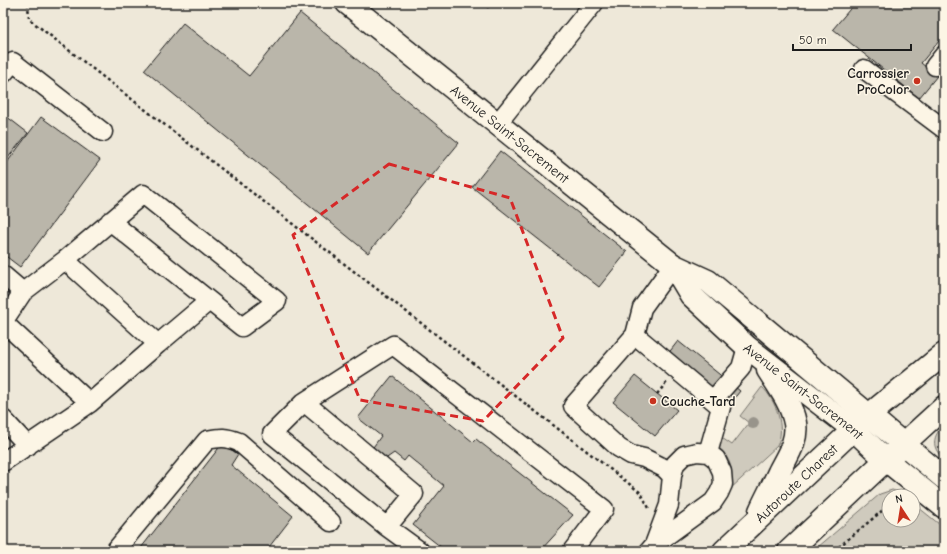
<svg xmlns="http://www.w3.org/2000/svg" width="947" height="554" font-family="'Comic Neue',sans-serif">
<style>
.green{fill:#cfcabd;stroke:#76736c}
.building{fill:#bab6aa;stroke:#1c1c1c}
.lines{fill:none;stroke-linecap:round;stroke-linejoin:round}
.minor-casing{stroke:#1c1c1c;stroke-width:21}
.major-casing{stroke:#1c1c1c;stroke-width:25}
.path{stroke:#1c1c1c;stroke-width:2.5;stroke-dasharray:3 3;stroke-linecap:butt}
.minor{stroke:#fcf5e5;stroke-width:18}
.major{stroke:#fcf5e5;stroke-width:22}
.tree{fill:#98948b}
.marked{fill:none;stroke:#d62828;stroke-width:3;stroke-dasharray:8 5;stroke-linejoin:round}
.poi-dot{fill:#c8321e;stroke:#fcf5e5;stroke-width:1.5}
.labels{text-anchor:middle;stroke-width:3;stroke-linejoin:round;paint-order:stroke}
.poi-label{font-size:14px;font-weight:bold;fill:#1c1c1c;stroke:#fcf5e5;text-anchor:end}
.street-label{font-size:14px;fill:#1c1c1c;stroke:#fcf5e5}
</style>
<rect width="100%" height="100%" fill="#eee8d9"/>
<filter id="ink" filterUnits="userSpaceOnUse"><feTurbulence type="fractalNoise" baseFrequency=".025" numOctaves="2"/><feDisplacementMap in="SourceGraphic" scale="8" xChannelSelector="R" yChannelSelector="G"/><feConvolveMatrix kernelMatrix="1 2 1 2 8 2 1 2 1" color-interpolation-filters="sRGB"/></filter>
<g filter="url(#ink)">
<path class="green" d="M762,387C776,400 786,428 777,446L729,490C735,472 731,458 717,446L722,438L732,445L749,423L740,416Z
M944,424V459C930,447 933,436 944,424Z
M892,490L899,492L904,496H889V520H913V503L944,528V551H811L816,546L818,547L880,494Z"/>
<path class="building" d="M482,3H492L488,8Z
M855,3H938L944,8V35L921,63L937,76L919,98L833,29Z
M300,13L459,143L368,253L144,70L183,23L249,76Z
M6,116L28,133L3,164V120Z
M41,117L100,160L20,267L3,254V168Z
M500,151L627,252L599,287L472,187Z
M678,341L740,391L729,405L667,355Z
M392,376L473,442L476,439L573,515L540,551H446L413,525L444,486L408,456L404,461L394,453L384,460L371,450L381,436L358,418Z
M635,376L677,410L655,436L613,402Z
M222,444L238,454L231,465L293,516L266,551H145L141,548Z"/>
<g class="lines">
<g class="minor-casing">
<path id="minor" d="M935,66L944,55
M864,69L944,129
M3,74L13,62L103,132
M497,124L594,3
M65,260L158,344L209,301
M3,275L23,292L65,260L143,194L277,301L242,327L110,221
M3,322L90,403
M3,322L23,292
M635,335L721,407L708,453
M713,400L741,368L747,347
M304,402L272,434L387,527
M3,419L28,446
M3,462L90,403L158,344
M672,476L664,468L644,458L631,455L619,448L573,406L635,335L642,308L673,265
M115,551L207,440C221,437 226,437 239,442L331,522
M420,551L387,527L414,494L304,402L393,345L604,509L572,551
M649,551L654,545L713,502L719,493L723,484L722,472L716,459L708,453L697,452L684,455L675,464L672,476L669,505L654,545"/>
</g>
<g class="major-casing">
<g id="major">
<path id="s1" d="M347,3L673,265L708,281L944,478"/>
<path id="s2" d="M673,265L691,295L747,347L853,429L886,460L944,507"/>
<path d="M760,511C766,498 773,485 779,472C787,456 798,441 795,423C791,403 779,387 768,370"/>
<path id="s3" d="M724,551L869,415L944,354"/>
<path d="M789,551L886,460L944,407"/>
</g>
</g>
<path class="path" d="M28,3L29,19C232,178 437,335 641,493L650,510
M657,394L667,382
M834,551L889,505"/>
<use href="#minor" class="minor"/>
<use href="#major" class="major"/>
</g>
<circle class="tree" cx="753" cy="423" r="6"/>
</g>
<path class="marked" d="M389,164L510,198L563,338L483,421L360,400L293,235Z"/>
<g class="poi-dot">
<circle cx="917" cy="81" r="4"/>
<circle cx="653" cy="401" r="4"/>
</g>
<g class="labels">
<g class="poi-label">
<text x="909" y="78">Carrossier<tspan x="909" dy="16">ProColor</tspan></text>
<text x="661" y="406" text-anchor="start">Couche-Tard</text>
</g>
<g class="street-label">
<text dy="5" stroke="none"><textPath href="#s1" startOffset="209">Avenue Saint-Sacrement</textPath></text>
<text dy="5" stroke="none"><textPath href="#s2" startOffset="183">Avenue Saint-Sacrement</textPath></text>
<text dy="5" stroke="none"><textPath href="#s3" startOffset="99">Autoroute Charest</textPath></text>
</g>
</g>
<rect width="947" height="554" fill="none" stroke="#fcf5e5" stroke-width="16"/>
<rect x="8" y="8" width="931" height="538" fill="none" stroke="#1c1c1c" stroke-width="1.5" filter="url(#ink)"/>
<g transform="translate(901 508) rotate(348)"><circle r="19" fill="#fcf5e5" stroke="#a29e95"/>
<path d="M0-3L7 15L0 10L-7 15Z" fill="#c8321e"/>
<text y="-6" font-size="11" font-weight="bold" text-anchor="middle" fill="#1c1c1c">N</text>
</g>
<path d="M793 44v6h118v-6" fill="none" stroke="#1c1c1c" stroke-width="2"/>
<text x="799" y="44" font-size="12" fill="#1c1c1c" stroke="#fcf5e5" stroke-width="3" paint-order="stroke">50 m</text>
</svg>
